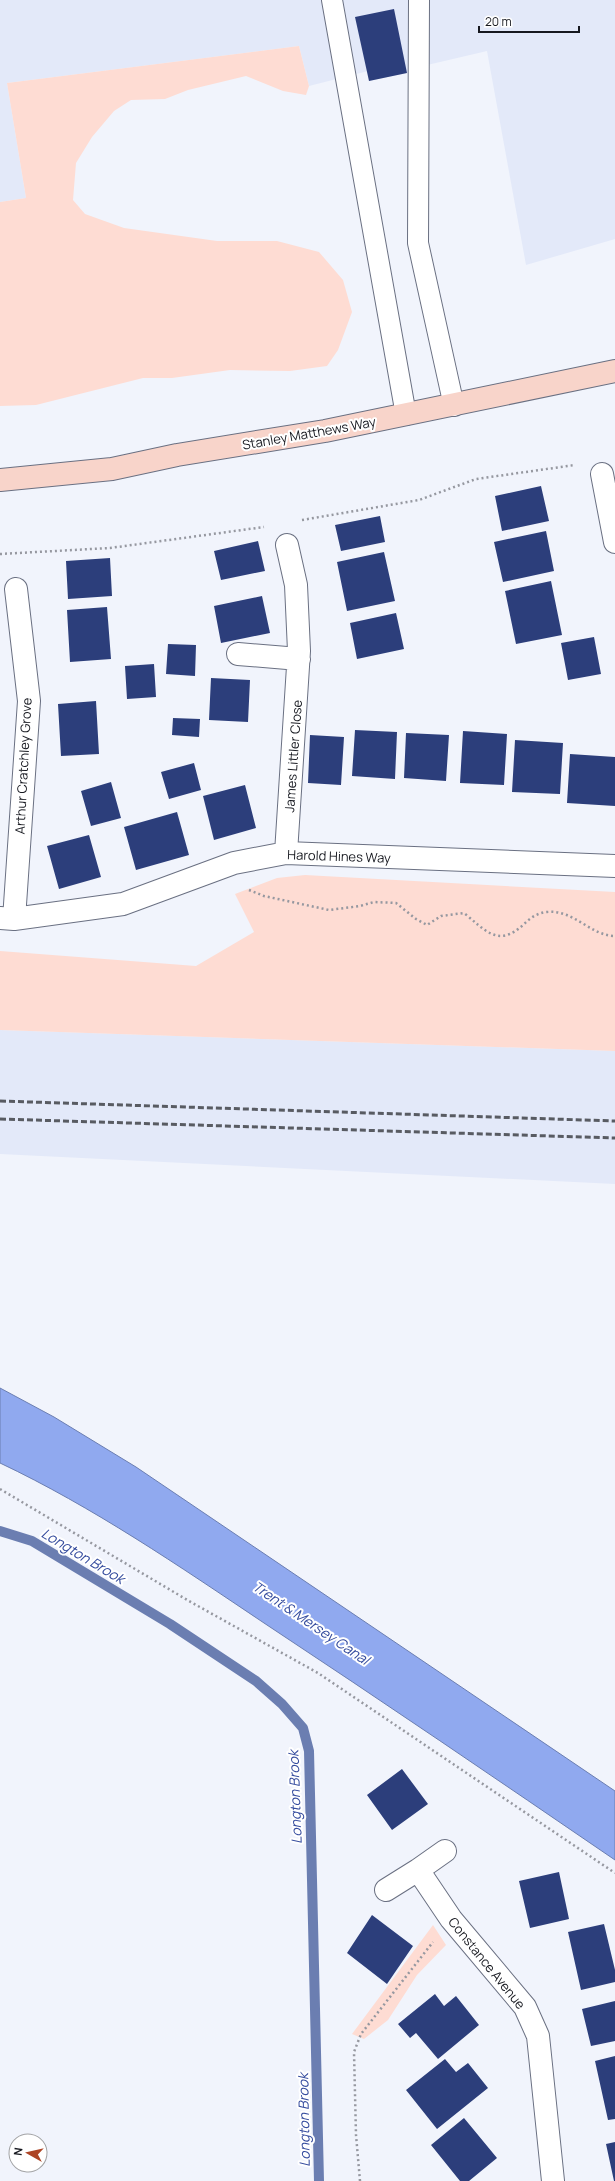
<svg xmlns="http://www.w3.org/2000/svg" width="615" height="2181" font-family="Manrope,sans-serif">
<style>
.built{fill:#e3e9f9}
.green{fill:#fedcd3}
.water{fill:#90a9ef;stroke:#6b7eb1}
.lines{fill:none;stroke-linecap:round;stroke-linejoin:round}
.stream{stroke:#6b7eb1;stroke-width:10}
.building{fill:#2c3e7b}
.lane-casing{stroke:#6a7082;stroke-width:22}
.street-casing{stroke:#6a7082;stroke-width:24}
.secondary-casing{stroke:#6a7082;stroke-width:24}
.path{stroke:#9698a0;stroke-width:2.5;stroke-dasharray:2 3;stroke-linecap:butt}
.lane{stroke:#fff;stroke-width:20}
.street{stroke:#fff;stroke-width:22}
.secondary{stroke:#f8d4ca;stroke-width:22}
.rail{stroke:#585b62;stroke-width:3;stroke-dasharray:6 3;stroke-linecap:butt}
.labels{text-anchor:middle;stroke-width:4;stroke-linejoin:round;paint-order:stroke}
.street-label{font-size:13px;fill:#16181f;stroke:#fff}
.water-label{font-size:14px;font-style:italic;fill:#354c9e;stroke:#fff}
</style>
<rect width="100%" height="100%" fill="#f1f4fc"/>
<path class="built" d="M0,0H615V239L526,265L487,51L423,66L407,73L369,81L368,71L309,86L299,46L7,83L26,198L0,202Z
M0,1030L615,1051V1184L0,1154Z"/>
<path class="green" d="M299,46L309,86L306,95L283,91L246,76L188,90L165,99L131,100L114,111L92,137L76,163L73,200L85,214L124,228L217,241H277L319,252L343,280L352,312L338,350L327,366L290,371L230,370L172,378H143L36,405L0,406V202L26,198L7,83Z
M305,875L615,892V1051L0,1030V951L196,966L254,932L235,894L277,878Z
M433,1925L446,1945L417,1975L388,2020L364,2039L352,2034Z"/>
<path class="water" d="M0,1388L54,1417L136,1467L615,1791V1860C498,1780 382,1701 264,1623C179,1566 93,1507 0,1463Z"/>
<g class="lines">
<path class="stream" d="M0,1531L32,1541L170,1624L256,1681L282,1704L303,1728L309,1751L319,2181"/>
</g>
<path class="building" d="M394,9L407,73L369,81L355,17Z
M541,486L549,521L502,531L495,496Z
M380,516L385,542L341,551L335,525Z
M546,531L554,571L503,582L494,542Z
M258,541L265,571L221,580L214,551Z
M384,552L395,601L347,611L337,562Z
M110,558L112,596L68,599L66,561Z
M551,581L562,635L516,644L505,591Z
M262,596L270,633L221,643L214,606Z
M107,607L111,659L70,662L67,610Z
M396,613L404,649L357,659L350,623Z
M594,637L601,674L568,680L561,643Z
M168,644L196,645L195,676L166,674Z
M154,664L156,697L127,699L125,666Z
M211,678L250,680L248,722L209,720Z
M96,701L99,754L61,756L58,704Z
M173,718L200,719L199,737L172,735Z
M355,730L397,732L395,779L352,776Z
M463,731L507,734L504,785L460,783Z
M406,733L449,735L446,781L404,778Z
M310,735L344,737L341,785L308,783Z
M515,740L563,743L560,794L512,792Z
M570,754L615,757V806L567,803Z
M194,763L201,790L169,799L161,772Z
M111,782L121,818L91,826L81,791Z
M245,785L256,828L214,840L203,796Z
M177,812L189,855L136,870L124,827Z
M89,835L101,877L59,889L47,846Z
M402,1769L428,1804L392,1830L367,1795Z
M559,1872L569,1919L530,1928L519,1881Z
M372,1915L413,1946L387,1984L347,1953Z
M604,1924L615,1970V1982L581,1990L568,1932Z
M435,1994L444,2006L456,1996L479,2025L438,2059L416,2033L410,2038L398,2024Z
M615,2001V2041L591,2046L582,2009Z
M615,2056V2119L608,2120L595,2061Z
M445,2059L456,2072L468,2063L488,2088L437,2129L406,2090Z
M464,2118L497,2158L469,2181H460L431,2145Z
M615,2142V2181H614L606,2144Z"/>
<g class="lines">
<g class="lane-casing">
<path id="lane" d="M332,0L406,415
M419,0L418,243L454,406"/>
</g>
<g class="street-casing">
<path id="street" d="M602,474L615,542
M238,654L299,659
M286,853L299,651L296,585L287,545
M0,918L14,919L123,904L234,863L286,853L615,866
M14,919L29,701L16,589
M418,1870L445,1851
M386,1890L418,1870L451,1919L525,2007L538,2036L553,2181"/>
</g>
<g class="secondary-casing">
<path id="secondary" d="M0,480L112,469L177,455L325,431L615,371"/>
</g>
<path class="path" d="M302,520L419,500L476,479L575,465
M0,554L110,548L264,527
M249,890L264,896L329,910L360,906L374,902L396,903L416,919L427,925L441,916L464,913C485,930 498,948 523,925C530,918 537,913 547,912C573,909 591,936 615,936
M0,1489L189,1601L318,1673L615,1873
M360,2181L356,2135L354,2052L361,2034L433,1942"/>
<use href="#lane" class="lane"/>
<use href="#street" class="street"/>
<use href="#secondary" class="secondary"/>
<path class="rail" d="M0,1101L615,1121
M0,1119L615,1138"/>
</g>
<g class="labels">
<g class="street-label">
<text transform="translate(309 433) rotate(-10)" y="5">Stanley Matthews Way</text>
<text transform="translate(293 756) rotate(-86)" y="5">James Littler Close</text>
<text transform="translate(23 766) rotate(-87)" y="5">Arthur Cratchley Grove</text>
<text transform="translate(339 856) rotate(2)" y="5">Harold Hines Way</text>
<text transform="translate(487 1963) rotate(51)" y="5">Constance Avenue</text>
</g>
<g class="water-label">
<text transform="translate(83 1556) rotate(31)" y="5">Longton Brook</text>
<text transform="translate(311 1623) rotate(34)" y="5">Trent &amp; Mersey Canal</text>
<text transform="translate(295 1797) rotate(-92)" y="5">Longton Brook</text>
<text transform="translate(304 2120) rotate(-91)" y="5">Longton Brook</text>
</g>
</g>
<g transform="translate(28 2153) rotate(278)"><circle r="19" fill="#ffffff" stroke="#a2a3a5"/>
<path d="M0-3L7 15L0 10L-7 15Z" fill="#ad4526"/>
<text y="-6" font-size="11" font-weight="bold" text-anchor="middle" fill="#16181f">N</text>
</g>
<path d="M479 26v6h100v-6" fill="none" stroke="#16181f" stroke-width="2"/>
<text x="485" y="26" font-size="12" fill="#16181f" stroke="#ffffff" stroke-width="3" paint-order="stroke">20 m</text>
</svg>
